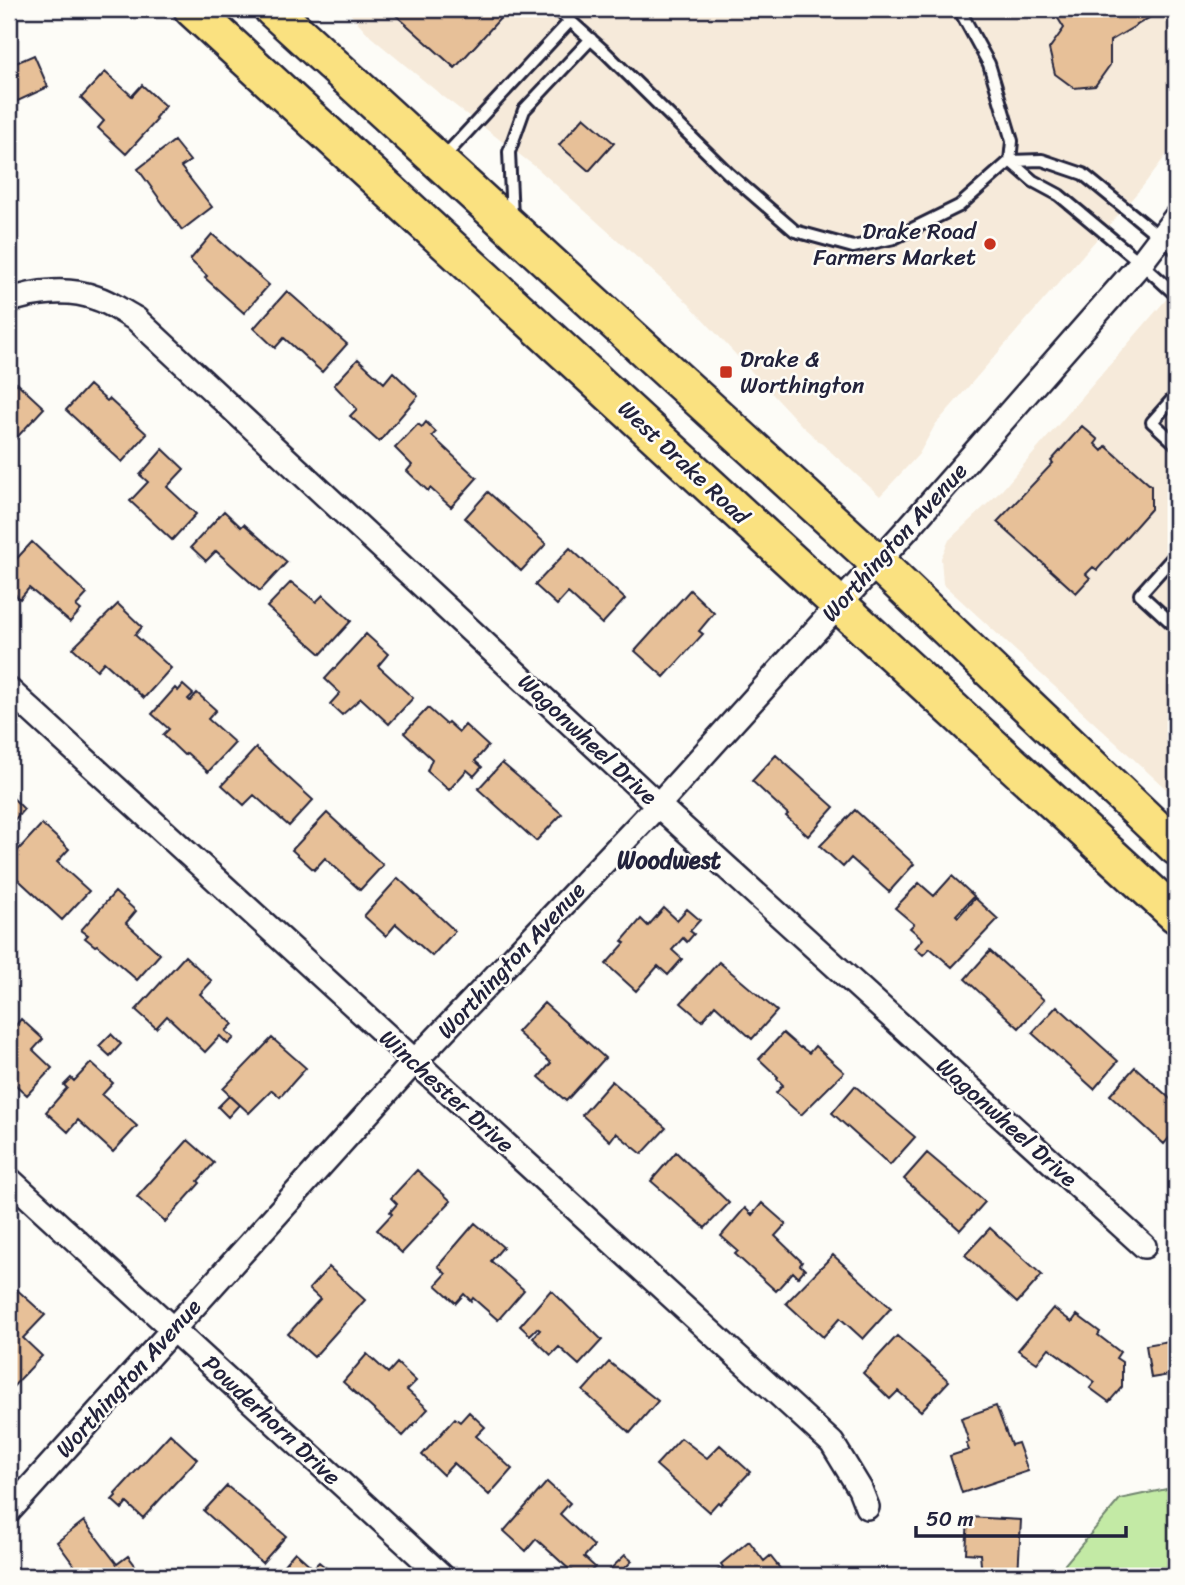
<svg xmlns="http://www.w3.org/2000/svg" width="1185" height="1585" font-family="Sriracha,sans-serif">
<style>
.built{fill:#f6eada}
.green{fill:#c3eaa5;stroke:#728670;stroke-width:2}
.building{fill:#e7c098;stroke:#22223b;stroke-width:2}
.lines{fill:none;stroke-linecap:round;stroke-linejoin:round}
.lane-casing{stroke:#22223b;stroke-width:16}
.street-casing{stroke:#22223b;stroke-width:28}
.primary-casing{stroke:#22223b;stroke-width:40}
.lane{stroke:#fdfcf7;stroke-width:10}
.street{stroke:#fdfcf7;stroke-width:23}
.primary{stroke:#fae180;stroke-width:35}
.poi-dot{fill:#c8321e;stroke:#fdfcf7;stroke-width:2.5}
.labels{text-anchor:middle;stroke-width:5;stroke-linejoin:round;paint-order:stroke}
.poi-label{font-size:23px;fill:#22223b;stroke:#fdfcf7;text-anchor:end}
.street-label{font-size:23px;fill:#22223b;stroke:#fdfcf7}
.neighbourhood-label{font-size:24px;font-weight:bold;fill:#22223b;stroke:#fdfcf7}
</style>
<rect width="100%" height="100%" fill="#fdfcf7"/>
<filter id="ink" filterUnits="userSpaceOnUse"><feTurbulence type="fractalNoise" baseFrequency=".0143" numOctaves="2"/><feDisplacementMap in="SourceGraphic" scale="14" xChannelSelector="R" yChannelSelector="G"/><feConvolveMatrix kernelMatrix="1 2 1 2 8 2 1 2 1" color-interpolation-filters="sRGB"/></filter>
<g filter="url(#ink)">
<path class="built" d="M346,9H1176V142L1143,186L935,425L919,454L880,496L802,426L688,303L537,168L440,94L371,37Z
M1176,288V798L943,584L941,558L949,540L1002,490Z"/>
<path class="green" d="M1176,1487V1576H1055L1120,1499Z"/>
<path class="building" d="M389,9H501L505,13L455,68Z
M1052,9H1164L1110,41V65L1095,86L1074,88L1055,74L1049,49L1064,28Z
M34,55L48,87L9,105V66Z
M105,72L132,96L142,85L165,106L155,118L157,120L126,154L98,128L104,121L81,98Z
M584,117L614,143L589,171L559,145Z
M174,141L190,161L181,167L212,207L182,230L138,169Z
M212,234L269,285L244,313L205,278L207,276L190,260Z
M287,291L347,344L322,372L284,338L275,348L254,328Z
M358,359L384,383L393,372L418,396L379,442L350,416L357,409L334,385Z
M17,383L44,408L9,446V391Z
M89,385L107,401L109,399L147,434L122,462L66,410Z
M426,422L436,432L432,436L477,478L451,507L430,488L428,491L407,471L412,465L395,448L418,424L422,427Z
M1082,426L1098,440L1095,444L1102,451L1106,446L1151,486V509L1097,570L1093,567L1086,574L1090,578L1076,593L997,522L1053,463L1051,461Z
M163,449L184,469L167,487L196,514L172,540L130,501L148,482L140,475Z
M488,492L546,544L521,571L465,518Z
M224,511L241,527L244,524L287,562L260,591L216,551L206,561L191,547Z
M32,542L87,594L76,606L81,610L70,622L29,588L20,599L9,589V567Z
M570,548L625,599L602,624L568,593L557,605L535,585Z
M291,582L316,602L323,595L351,621L321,654L267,607Z
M690,590L714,613L699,631L703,634L664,677L635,651Z
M118,604L142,627L135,635L171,668L144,698L104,662L97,670L73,648Z
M366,634L388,654L378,666L413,698L389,724L361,698L342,715L330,704L340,693L325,679Z
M183,685L193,694L188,699L190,701L197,693L216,710L208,719L235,743L208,772L187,753L184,755L163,735L169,729L152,714L175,688L178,691Z
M428,708L446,724L448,722L459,732L465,725L488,746L475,761L482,767L474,776L467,770L449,790L427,771L432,759L404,733Z
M256,748L313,800L289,826L254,795L244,805L222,785Z
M776,755L834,807L808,836L786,816L788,814L752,781Z
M502,763L562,814L536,841L478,789Z
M9,794L24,809L9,826Z
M855,810L914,864L889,892L851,858L843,867L820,846Z
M327,813L383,865L360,890L325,858L314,870L292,850Z
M42,824L69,849L57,862L89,891L62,920L9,871V860Z
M952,876L974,896L956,915L958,917L975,898L998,919L952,967L930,948L923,955L915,948L923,939L910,928L914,924L895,908L919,883L934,896Z
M398,878L455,931L432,956L396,924L386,936L364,916Z
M115,892L136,911L126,923L160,954L137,980L97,945L95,946L85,938L88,935L81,930Z
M664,908L677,920L687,909L700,920L690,931L694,934L687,942L683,938L672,950L682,959L668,975L658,966L636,991L606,964L625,943L622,941L641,919L648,926Z
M990,951L1044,1000L1019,1028L965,979Z
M185,956L212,981L200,994L233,1024L226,1031L234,1038L228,1044L220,1036L205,1052L167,1016L156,1028L136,1010Z
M719,962L777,1011L752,1039L715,1005L702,1021L681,1003Z
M544,1003L605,1058L566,1101L539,1077L551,1063L517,1032Z
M1057,1006L1118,1061L1094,1089L1032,1033Z
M21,1019L43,1039L33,1050L52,1068L27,1095L9,1079V1029L11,1031Z
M783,1033L800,1048L801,1047L809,1053L815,1046L844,1072L801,1115L776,1093L783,1085L777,1079L778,1077L759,1059Z
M111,1034L121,1044L110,1056L99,1046Z
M272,1038L306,1068L280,1097L272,1090L249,1113L223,1089Z
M91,1063L113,1083L102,1095L137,1126L113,1152L78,1120L68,1132L46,1112L67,1088L64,1085L71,1078L74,1081Z
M1135,1067L1176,1104V1130L1164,1144L1110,1095Z
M612,1081L666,1128L642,1154L616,1133L610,1141L582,1115Z
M855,1086L915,1137L890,1165L832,1113Z
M229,1096L239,1105L228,1117L218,1107Z
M188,1140L214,1163L198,1181L200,1183L165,1222L137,1197Z
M676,1152L729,1203L705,1228L651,1181Z
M927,1153L985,1202L960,1230L904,1179Z
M417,1170L451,1201L402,1253L377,1230L392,1214L390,1212L397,1204L391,1198Z
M762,1203L786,1224L775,1236L802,1262L800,1265L805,1269L798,1277L793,1272L776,1291L735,1254L738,1251L721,1236L745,1208L752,1215Z
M475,1223L503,1247L491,1261L524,1290L498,1320L473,1298L471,1301L464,1294L456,1303L436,1285L446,1274L438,1266Z
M990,1228L1042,1275L1017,1303L965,1255Z
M833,1255L891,1308L863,1339L840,1318L823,1337L786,1303Z
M329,1267L365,1300L314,1357L288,1334L320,1299L309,1289Z
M14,1287L45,1315L23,1338L42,1356L9,1391V1292Z
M551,1290L602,1340L579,1365L559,1347L551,1355L533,1338L540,1330L537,1328L530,1335L520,1326Z
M1053,1308L1072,1322L1077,1315L1100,1332L1098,1335L1120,1352L1116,1358L1122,1362V1387L1109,1402L1090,1388L1095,1382L1049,1348L1037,1363L1018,1350Z
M897,1336L949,1381L921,1411L898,1391L890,1399L863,1373Z
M1176,1336V1374L1151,1378L1146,1345L1169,1341V1337Z
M367,1354L388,1373L397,1363L416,1381L407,1390L428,1409L403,1436L343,1382Z
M609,1362L658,1401L630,1433L583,1391Z
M996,1406L1011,1445L1018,1443L1028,1471L962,1493L950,1456L969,1450L966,1443L969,1442L961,1418Z
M469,1412L485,1427L476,1436L512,1469L489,1495L454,1463L443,1475L422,1455L455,1418L460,1422Z
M170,1434L197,1459L143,1518L127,1503L122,1509L112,1500L116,1496L115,1494Z
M681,1438L707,1458L720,1445L750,1472L720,1504L718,1502L709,1512L656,1465Z
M547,1482L570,1503L560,1514L594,1546L584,1557L595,1567L586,1576H579L572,1570L571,1571L536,1539L526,1551L504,1531Z
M227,1486L286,1536L262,1563L204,1511Z
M968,1517L1021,1520L1018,1576H982L980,1554L966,1553Z
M84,1521L117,1564L128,1556L141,1573L136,1576H82L57,1542Z
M749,1541L764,1561L770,1556L786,1576H721L717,1571L723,1567L721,1564Z
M295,1552L313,1568L319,1562L336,1576H274Z
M625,1555L632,1561L622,1571L627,1576H603Z"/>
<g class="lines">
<g class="lane-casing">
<path id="lane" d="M557,9L606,53L728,173L795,231L853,247L894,238L959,206L1010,161L1042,160L1083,174L1176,250
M959,9L989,64L1012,141L1010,161
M441,160L570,21
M1010,161L1033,181L1059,195L1141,263L1176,295
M512,217L509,152L524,110L591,39
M1176,395L1152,422L1176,444
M1176,554L1140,594L1176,627"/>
</g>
<g class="street-casing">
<path id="street" d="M9,301C35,291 70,288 96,298C110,302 123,312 136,319L658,805L1144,1246
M9,690L832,1443L860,1489L867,1507
M9,1179L442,1576
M9,1511L414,1062L658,805L911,525L1141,263L1176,217"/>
</g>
<g class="primary-casing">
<path id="primary" d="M192,9L1176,915
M272,9L877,562L1176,847"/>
</g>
<use href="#lane" class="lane"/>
<use href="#street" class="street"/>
<use href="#primary" class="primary"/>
</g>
</g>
<g class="poi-dot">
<circle cx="990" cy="244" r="7"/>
<rect x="719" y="365" width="14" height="14" rx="3.5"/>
</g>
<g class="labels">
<g class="poi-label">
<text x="976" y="239">Drake Road<tspan x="976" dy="26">Farmers Market</tspan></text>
<text x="740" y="367" text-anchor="start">Drake &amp;<tspan x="740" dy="26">Worthington</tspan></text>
</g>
<g class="street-label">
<text transform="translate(684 462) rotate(43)" y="8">West Drake Road</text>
<text transform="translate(894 542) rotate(-48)" y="8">Worthington Avenue</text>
<text transform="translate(588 739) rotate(43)" y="8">Wagonwheel Drive</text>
<text transform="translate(511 960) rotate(-47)" y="8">Worthington Avenue</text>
<text transform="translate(447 1091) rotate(42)" y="8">Winchester Drive</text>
<text transform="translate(1007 1122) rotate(42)" y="8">Wagonwheel Drive</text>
<text transform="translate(128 1378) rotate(-48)" y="8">Worthington Avenue</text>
<text transform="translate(272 1420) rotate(43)" y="8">Powderhorn Drive</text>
</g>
<g class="neighbourhood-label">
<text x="669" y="868">Woodwest</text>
</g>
</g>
<rect width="1185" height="1585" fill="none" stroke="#fdfcf7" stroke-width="35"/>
<rect x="18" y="18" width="1150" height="1550" fill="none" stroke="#22223b" stroke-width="2.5" filter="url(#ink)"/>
<path d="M916 1526v10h210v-10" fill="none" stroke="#22223b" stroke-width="3.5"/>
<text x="926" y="1526" font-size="21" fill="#22223b" stroke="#fdfcf7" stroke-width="5" paint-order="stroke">50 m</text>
</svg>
